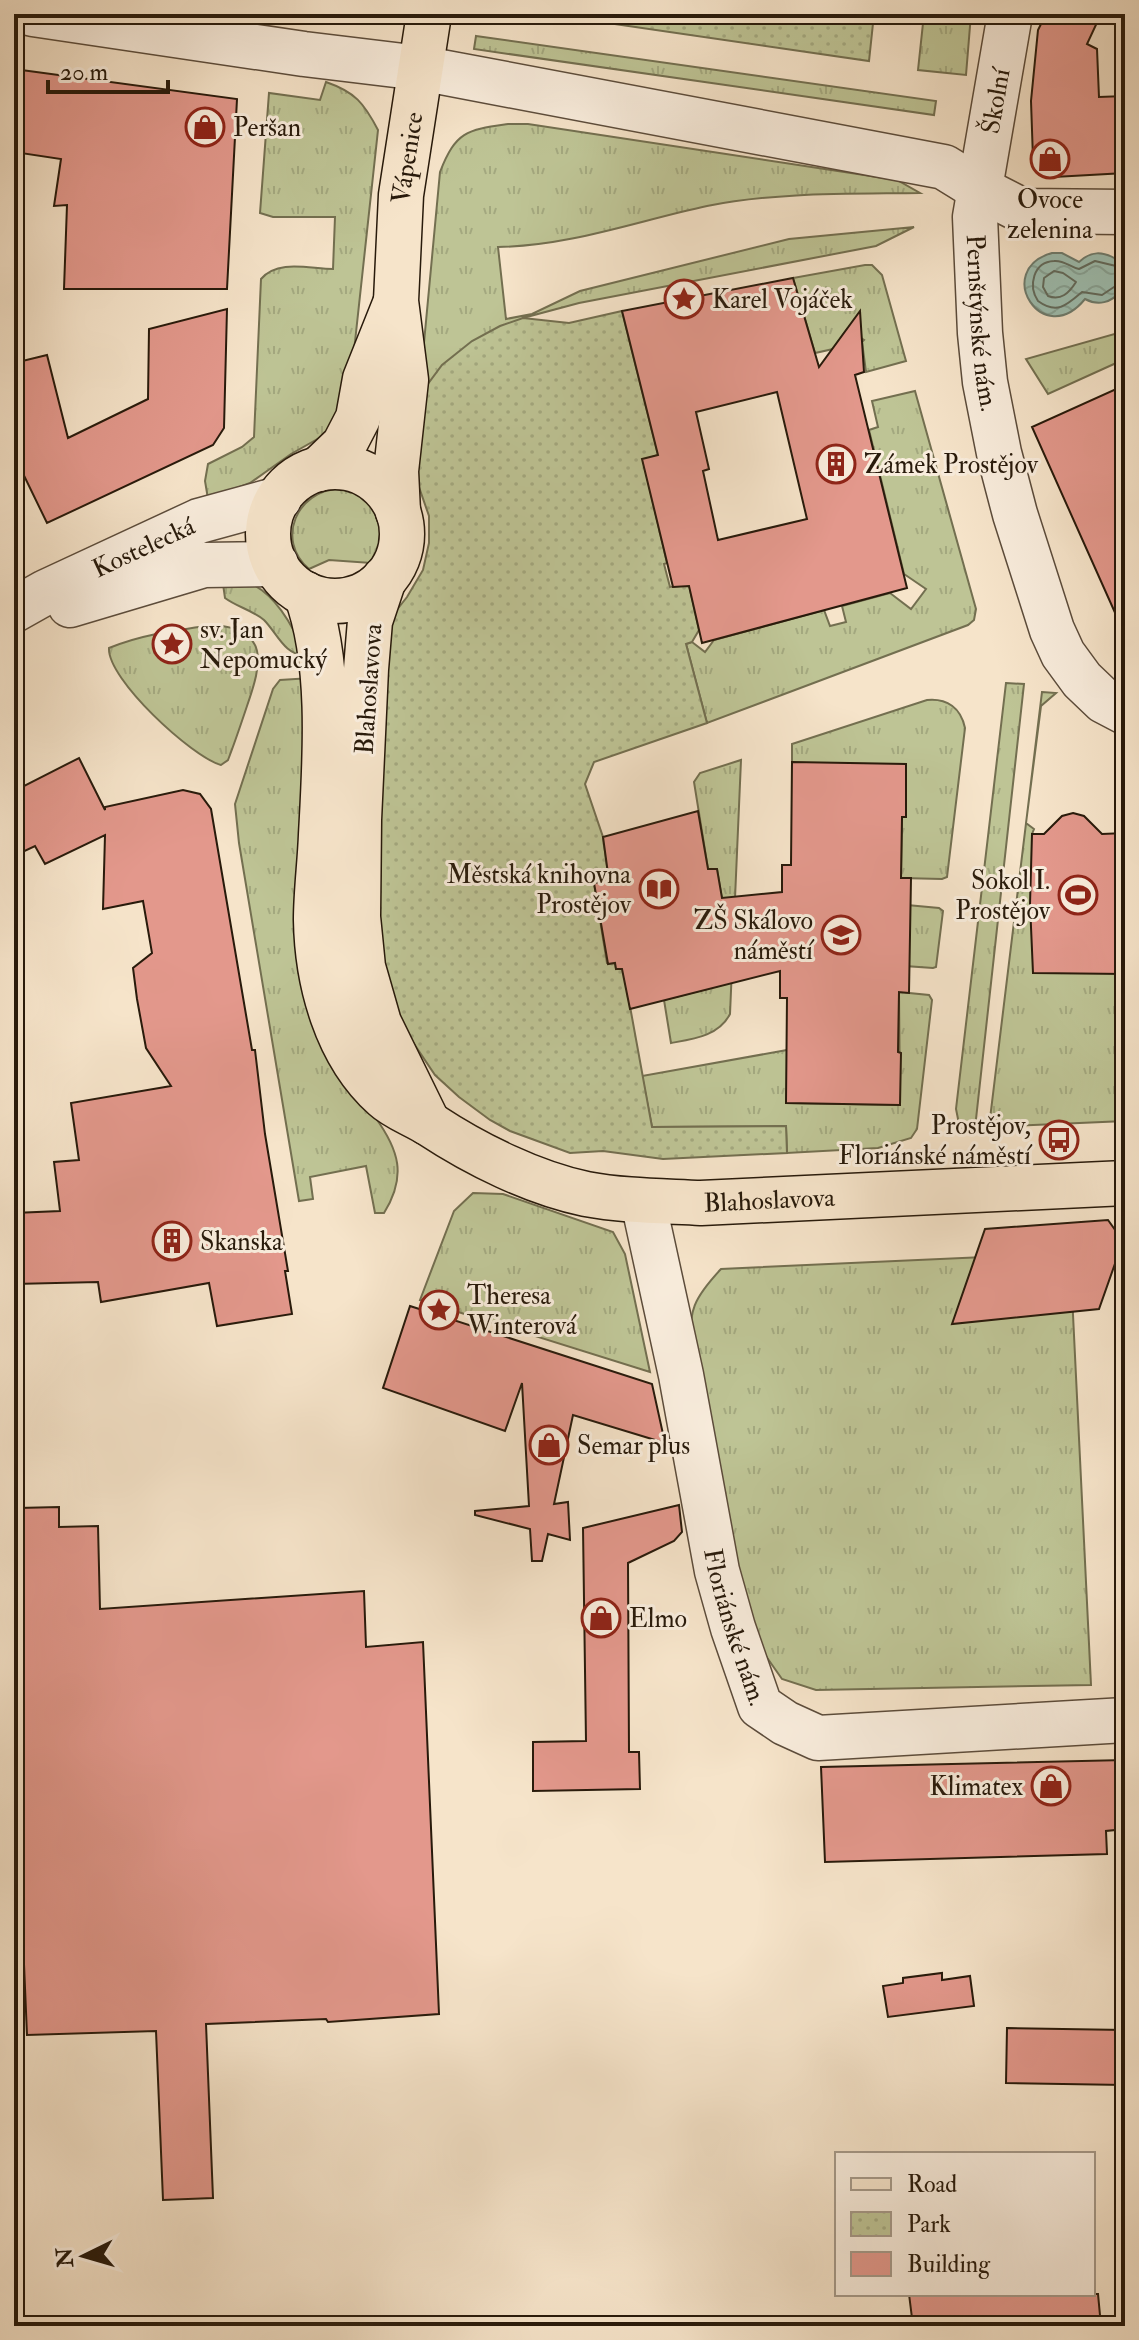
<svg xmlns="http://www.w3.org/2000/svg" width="1139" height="2340" font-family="'IM FELL Double Pica',serif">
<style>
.grass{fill:url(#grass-tufts);stroke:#736f50;stroke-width:2}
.park{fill:url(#park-dots);stroke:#736f50;stroke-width:2}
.water{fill:url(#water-waves);stroke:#6f7d6f;stroke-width:2}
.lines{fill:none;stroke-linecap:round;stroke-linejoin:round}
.shore{stroke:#636c5e;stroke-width:2}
.building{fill:#e3988c;stroke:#281a0b;stroke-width:2;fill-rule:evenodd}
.minor-casing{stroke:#5c4c3b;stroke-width:47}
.major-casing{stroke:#281a0b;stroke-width:47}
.minor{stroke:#f9eddd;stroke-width:44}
.major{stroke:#f6e4ca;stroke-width:44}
.labels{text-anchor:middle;stroke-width:6;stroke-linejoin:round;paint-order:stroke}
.street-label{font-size:26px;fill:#281a0b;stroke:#f9eddd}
.poi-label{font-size:26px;fill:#281a0b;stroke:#f9eddd;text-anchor:start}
</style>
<defs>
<pattern id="grass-tufts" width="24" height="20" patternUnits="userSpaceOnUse" patternTransform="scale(2)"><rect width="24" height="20" fill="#bec495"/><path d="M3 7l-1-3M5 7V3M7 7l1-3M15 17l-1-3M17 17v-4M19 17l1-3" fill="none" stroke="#a3a87f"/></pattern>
<pattern id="park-dots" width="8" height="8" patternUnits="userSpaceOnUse" patternTransform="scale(2)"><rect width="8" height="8" fill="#bec495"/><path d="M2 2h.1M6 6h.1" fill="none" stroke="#a3a87f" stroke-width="1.8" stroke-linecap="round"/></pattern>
<pattern id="water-waves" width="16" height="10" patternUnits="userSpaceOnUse" patternTransform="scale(2)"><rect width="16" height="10" fill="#9ebfb1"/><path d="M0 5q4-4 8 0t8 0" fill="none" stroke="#88a497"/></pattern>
</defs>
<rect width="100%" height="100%" fill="#f6e4ca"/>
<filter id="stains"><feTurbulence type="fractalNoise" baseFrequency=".0025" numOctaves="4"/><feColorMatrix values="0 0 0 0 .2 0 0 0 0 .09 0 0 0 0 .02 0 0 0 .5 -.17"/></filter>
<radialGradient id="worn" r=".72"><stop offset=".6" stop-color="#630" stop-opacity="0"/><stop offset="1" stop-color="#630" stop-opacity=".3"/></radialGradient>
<path class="grass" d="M924,14H971L966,75L918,70Z
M476,36L936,101L934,115L474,49Z
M326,82C355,92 364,103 378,130L349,397L328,433L291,454L250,483L208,499L205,481L208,464L242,447L254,437L261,279C278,259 310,269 333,269L335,217H273L260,213L269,93L320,100Z
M508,124H528L897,180L920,193C849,194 777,192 707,206C637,221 570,246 498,247L506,319L532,314L580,291L789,239L914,227L876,246L579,303L523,318L419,396L440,172C456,131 467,130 508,124Z
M865,265H872L882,275L906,361L866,372L862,342L864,340L847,329L833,349L815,353L793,278Z
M1125,331V359L1048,394L1026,359Z
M915,391L976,609L974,620L968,625L707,723L686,644L692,642L705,652L714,640L824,610L830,626L846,622L842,606L890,593L911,609L926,589L904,574L869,430L878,427L872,401Z
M339,489C378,493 392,532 371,563L329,560L309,569C275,540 297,490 339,489Z
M222,577C230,579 239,579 247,582C276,593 294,628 305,655C285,656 277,633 264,620C252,610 237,607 225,598Z
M213,625C270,629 262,663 247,706C241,724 235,742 228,760L221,765C192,757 107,679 109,648C142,634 178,630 213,625Z
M311,678L375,1117C399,1150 407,1176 384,1213H375L366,1166L310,1177L313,1199L299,1201L239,843L235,804L273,689L280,680Z
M1006,683L1024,684L976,1119L967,1131L960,1129L956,1109Z
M1042,692L1056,693L1041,706L1026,823L1034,829L1032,834L1125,969V1121L989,1127Z
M927,700C947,698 961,708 965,728L947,877L942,879L901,878L902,817H906L792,762V744Z
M741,760L730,1014C719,1036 693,1039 671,1043L664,1000L726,984V923L717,869H708L694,782L700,773Z
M1125,770V827L1120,824V774Z
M907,905L939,908L943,911L936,967L933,968L905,966Z
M899,992L929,995L932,1000L917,1129L911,1138L878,1148L787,1153L786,1126L652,1127L642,1076L787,1050V1103L900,1105Z
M473,1193L503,1194L613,1232L625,1254L650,1372L420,1300L454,1211Z
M1070,1253L1091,1685L816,1690L782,1679L754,1639L691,1350C688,1310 694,1298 721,1269Z"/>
<path class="park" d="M546,14H874L869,61Z
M622,311L658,455L643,460L667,563L664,564L670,587L689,585L699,630L692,642L686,644L707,723L594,762L585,784L603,837L609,881L594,883L607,963H615L616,969L623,968L652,1127L786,1126L787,1153L663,1159L603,1151L570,1153L510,1131L490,1120L459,1097L435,1075L400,1023L375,945L384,626L407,597L423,570L429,543V516L411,464L419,396L442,365L472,341L500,326L523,318L569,323Z"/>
<path class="water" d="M1052,253H1062L1079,262C1091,251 1102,251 1116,259L1125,253V293L1121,291C1111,303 1098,306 1085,299C1043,351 992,270 1052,253Z"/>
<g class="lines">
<path class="shore" d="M1125,262L1116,266L1095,261L1079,269C1070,267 1064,260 1054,261C1033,262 1028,286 1038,301C1057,315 1067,305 1082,292L1102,295L1117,285L1125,284
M1054,271L1063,273L1076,282C1069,293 1061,301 1048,296L1043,287L1044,278Z"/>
</g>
<path class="building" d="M1046,14H1101L1087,44L1097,49L1099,97L1125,96V173L1054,177L1033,159L1031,101L1038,30Z
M14,69L237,99L227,289H64L67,205L54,206L61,159L14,152Z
M793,278L819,367L860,311L864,372L855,375L907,588L702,643L689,586L673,587L642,459L658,455L622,311ZM777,392L807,519L718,540L703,471L709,469L696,412Z
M227,309L224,428L213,445L47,523L14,455V363L47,355L68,438L148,399L149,329Z
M1125,385V635L1032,427Z
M79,758L105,810V807L183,790L200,794L211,809L252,1050H255L265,1134L288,1271H285L292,1314L217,1326L209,1283L101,1302L98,1282L14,1284V1213L60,1211L54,1162L79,1160L71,1103L171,1086L146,1048L137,999L133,968L152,953L143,901L103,909L105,835L45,864L35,846L14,856V791Z
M792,762L906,764V817H902L901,878H911L909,993L899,992L898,1052L901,1053L900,1105L786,1103L787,998H780V971L630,1009L622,969H616L615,963L608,964L594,883L609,881L603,837L698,811L708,869H717L722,898L782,892V865H791Z
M1073,813L1084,816L1102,834L1125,833V974L1033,973L1030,904L1032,834H1044L1062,816Z
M1108,1220L1123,1241L1099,1309L952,1324L985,1229Z
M410,1306L652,1384L665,1443L573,1415L554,1504L568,1502L570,1540L548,1534L542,1561H532L530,1529L475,1515V1511L529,1506L522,1383L505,1431L383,1388Z
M679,1505L682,1532L674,1541L628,1563L629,1752H639L640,1789L533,1791V1742L586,1741L583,1528Z
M59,1507V1527L98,1526L100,1609L364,1591L366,1647L423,1642L439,2014L328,2022L326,2019L206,2024L213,2198L163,2200L156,2031L27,2035L14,1728V1528H19L18,1508Z
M1125,1760V1829L1106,1831L1107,1854L825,1862L821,1767Z
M942,1973V1980L970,1976L974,2006L888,2017L883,1986L903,1983V1978Z
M1007,2028L1125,2030V2085L1006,2083Z
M909,2294H1098L1101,2326H913Z"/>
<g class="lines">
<g class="minor-casing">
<g id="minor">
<path d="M33,14L304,54L420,68L944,167L978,188L1023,211L1125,212"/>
<path id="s1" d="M1010,14L975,217L980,333L985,382L999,453L1015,514L1052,630L1063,654L1082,680L1104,701L1125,712"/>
<path d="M70,605L204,565L276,564"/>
<path id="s2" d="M14,610L46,592L199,521L279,499"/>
<path id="s3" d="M643,1201L681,1375L717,1571L733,1628L760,1706L785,1723L818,1738L1125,1720"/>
</g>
</g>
<g class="major-casing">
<g id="major">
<circle cx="335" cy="534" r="67"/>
<path d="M319,469L344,445L358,418L365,379L395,304"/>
<path id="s4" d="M398,512L396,471L406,380L396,301L401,195L429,14"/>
<path d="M384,579L370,621L366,669L359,820L358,917L363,967L379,1023L428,1123"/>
<path id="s5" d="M306,594C332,663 325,761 321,835C320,863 316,892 316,920C317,982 336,1054 384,1097C397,1109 416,1115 431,1125C475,1154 533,1183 586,1194C623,1201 662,1201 701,1203L1125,1183"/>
</g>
</g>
<use href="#minor" class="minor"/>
<use href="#major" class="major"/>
</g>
<defs>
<g id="shop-ring" transform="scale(2)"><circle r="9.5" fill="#f9eddd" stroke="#8f2418" stroke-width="1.5"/><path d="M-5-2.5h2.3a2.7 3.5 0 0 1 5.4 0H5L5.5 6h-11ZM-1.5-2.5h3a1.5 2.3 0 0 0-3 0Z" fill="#8f2418"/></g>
<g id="sight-ring" transform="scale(2)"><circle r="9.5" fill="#f9eddd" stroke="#8f2418" stroke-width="1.5"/><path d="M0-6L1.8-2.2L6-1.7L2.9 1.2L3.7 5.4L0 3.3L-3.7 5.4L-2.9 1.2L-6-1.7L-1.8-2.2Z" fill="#8f2418"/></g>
<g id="building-ring" transform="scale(2)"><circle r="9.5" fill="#f9eddd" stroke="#8f2418" stroke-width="1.5"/><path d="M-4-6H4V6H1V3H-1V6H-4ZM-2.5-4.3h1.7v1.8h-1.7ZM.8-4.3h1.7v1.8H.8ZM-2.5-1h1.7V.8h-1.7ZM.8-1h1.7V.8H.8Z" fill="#8f2418"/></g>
<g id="library-ring" transform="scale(2)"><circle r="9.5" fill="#f9eddd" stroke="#8f2418" stroke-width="1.5"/><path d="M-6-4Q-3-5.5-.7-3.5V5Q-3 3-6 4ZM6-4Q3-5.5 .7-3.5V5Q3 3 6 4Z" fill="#8f2418"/></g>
<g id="stadium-ring" transform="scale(2)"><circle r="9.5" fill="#f9eddd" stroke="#8f2418" stroke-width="1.5"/><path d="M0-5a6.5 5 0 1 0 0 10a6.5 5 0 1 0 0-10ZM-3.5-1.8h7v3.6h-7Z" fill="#8f2418"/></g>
<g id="school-ring" transform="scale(2)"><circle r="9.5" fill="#f9eddd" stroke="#8f2418" stroke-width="1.5"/><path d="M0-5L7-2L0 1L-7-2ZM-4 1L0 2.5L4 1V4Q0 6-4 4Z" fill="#8f2418"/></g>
<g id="bus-ring" transform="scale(2)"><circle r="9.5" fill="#f9eddd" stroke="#8f2418" stroke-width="1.5"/><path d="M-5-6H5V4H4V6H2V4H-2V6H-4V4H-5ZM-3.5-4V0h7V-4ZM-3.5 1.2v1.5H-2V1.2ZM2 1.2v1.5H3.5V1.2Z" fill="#8f2418"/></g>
</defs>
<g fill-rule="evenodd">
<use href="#shop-ring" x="205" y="127"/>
<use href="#shop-ring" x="1050" y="159"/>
<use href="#sight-ring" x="684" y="299"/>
<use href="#building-ring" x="836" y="464"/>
<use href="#sight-ring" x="172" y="644"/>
<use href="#library-ring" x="659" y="889"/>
<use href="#stadium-ring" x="1078" y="895"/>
<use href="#school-ring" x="841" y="935"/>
<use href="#bus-ring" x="1059" y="1140"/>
<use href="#building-ring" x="172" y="1241"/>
<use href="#sight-ring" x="439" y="1310"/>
<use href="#shop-ring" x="549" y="1445"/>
<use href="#shop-ring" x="601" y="1618"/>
<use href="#shop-ring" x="1051" y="1786"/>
</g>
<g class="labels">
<g class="street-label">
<text transform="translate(995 101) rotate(-80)" y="9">Školní</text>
<text dy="9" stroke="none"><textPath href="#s4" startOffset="356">Vápenice</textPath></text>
<text dy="9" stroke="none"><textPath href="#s1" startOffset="312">Pernštýnské nám.</textPath></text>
<text dy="9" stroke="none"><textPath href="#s2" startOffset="144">Kostelecká</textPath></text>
<text transform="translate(368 689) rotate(-86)" y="9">Blahoslavova</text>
<text dy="9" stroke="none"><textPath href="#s5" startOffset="932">Blahoslavova</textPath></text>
<text dy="9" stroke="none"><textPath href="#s3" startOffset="436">Floriánské nám.</textPath></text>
</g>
<g class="poi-label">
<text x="233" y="136">Peršan</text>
<text x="1050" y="208" text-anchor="middle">Ovoce<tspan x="1050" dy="30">zelenina</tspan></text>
<text x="712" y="308">Karel Vojáček</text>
<text x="864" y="473">Zámek Prostějov</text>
<text x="200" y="638">sv. Jan<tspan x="200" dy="30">Nepomucký</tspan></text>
<text x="631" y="883" text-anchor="end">Městská knihovna<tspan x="631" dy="30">Prostějov</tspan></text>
<text x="1050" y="889" text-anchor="end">Sokol I.<tspan x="1050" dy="30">Prostějov</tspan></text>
<text x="813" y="929" text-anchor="end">ZŠ Skálovo<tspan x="813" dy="30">náměstí</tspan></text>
<text x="1031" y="1134" text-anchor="end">Prostějov,<tspan x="1031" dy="30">Floriánské náměstí</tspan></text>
<text x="200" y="1250">Skanska</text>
<text x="467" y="1304">Theresa<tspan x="467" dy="30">Winterová</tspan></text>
<text x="577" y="1454">Semar plus</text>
<text x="629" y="1627">Elmo</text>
<text x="1023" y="1795" text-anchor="end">Klimatex</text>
</g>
</g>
<rect width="1139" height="2340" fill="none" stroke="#f6e4ca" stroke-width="48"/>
<rect x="16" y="16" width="1107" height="2308" fill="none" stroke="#281a0b" stroke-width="4"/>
<rect x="24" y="24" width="1091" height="2292" fill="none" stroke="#281a0b" stroke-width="2"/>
<rect x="835" y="2152" width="260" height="144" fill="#f9eddd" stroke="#a59989" stroke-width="2"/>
<rect x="851" y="2178" width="40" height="12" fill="#f6e4ca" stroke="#a59989" stroke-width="2"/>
<text x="907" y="2192" font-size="24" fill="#281a0b">Road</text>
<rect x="851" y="2212" width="40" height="24" fill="url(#park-dots)" stroke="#a59989" stroke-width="2"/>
<text x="907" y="2232" font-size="24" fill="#281a0b">Park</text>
<rect x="851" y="2252" width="40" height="24" fill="#e3988c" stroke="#a59989" stroke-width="2"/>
<text x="907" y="2272" font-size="24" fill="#281a0b">Building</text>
<g transform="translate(84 2256) rotate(265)" stroke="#f9eddd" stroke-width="6" paint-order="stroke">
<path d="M0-6L14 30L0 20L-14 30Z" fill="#281a0b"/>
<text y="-12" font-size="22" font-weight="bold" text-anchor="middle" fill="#281a0b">N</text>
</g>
<path d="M48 80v12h120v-12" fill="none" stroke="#281a0b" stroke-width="4"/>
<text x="60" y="80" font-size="24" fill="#281a0b" stroke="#f9eddd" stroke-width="6" paint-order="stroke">20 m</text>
<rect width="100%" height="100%" filter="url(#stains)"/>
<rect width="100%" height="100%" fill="url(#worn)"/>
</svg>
